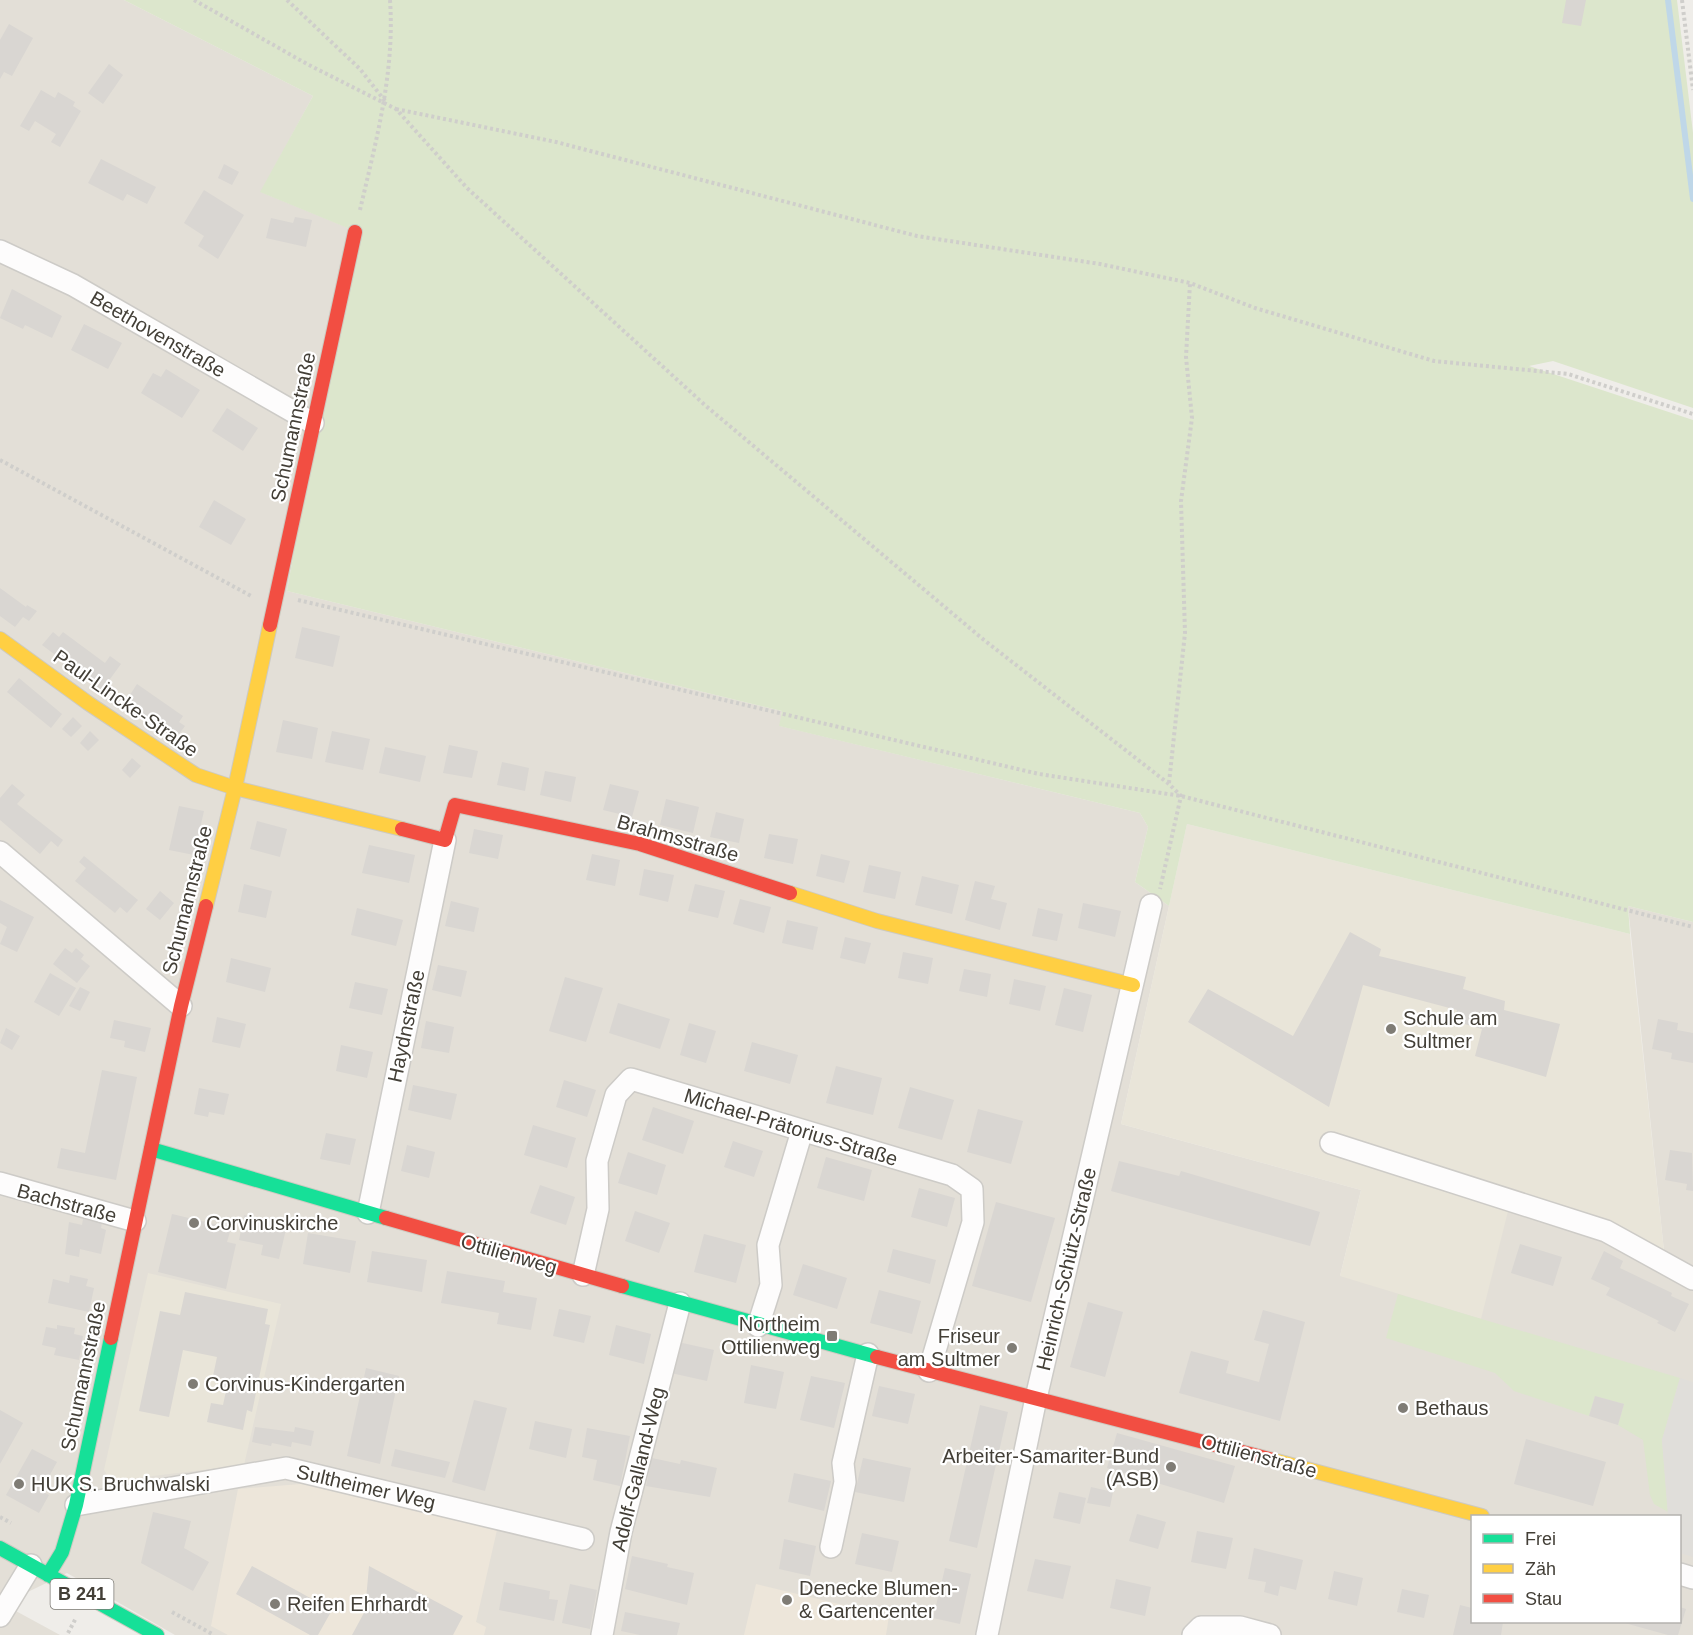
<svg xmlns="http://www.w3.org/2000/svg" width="1693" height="1635" font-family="Helvetica,sans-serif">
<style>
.residential{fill:#e3dfd7;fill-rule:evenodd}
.commercial{fill:#ede6da}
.education{fill:#e9e5d9}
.green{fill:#dce6cc}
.parking{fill:#e0deda}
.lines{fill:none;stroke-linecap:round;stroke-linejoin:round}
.stream{stroke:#bfd7e8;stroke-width:6}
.building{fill:#d9d6d2}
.street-casing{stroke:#cdcbc7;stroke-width:24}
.fast-casing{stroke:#cdcac1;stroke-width:16}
.slow-casing{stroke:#cdcac1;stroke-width:16}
.jam-casing{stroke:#cdcac1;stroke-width:16}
.path{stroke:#cfcecb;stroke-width:4;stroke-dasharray:3 3;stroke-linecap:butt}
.street{stroke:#fdfcfc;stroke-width:21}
.fast{stroke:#16e098;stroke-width:14}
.slow{stroke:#ffcf43;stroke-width:14}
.jam{stroke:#f24e42;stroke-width:14}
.poi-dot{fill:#7f7c75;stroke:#fff;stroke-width:2}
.labels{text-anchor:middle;stroke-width:4.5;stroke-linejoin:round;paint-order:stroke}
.shield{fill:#fff;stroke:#7b7973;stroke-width:1.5}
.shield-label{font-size:18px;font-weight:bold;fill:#433f37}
.street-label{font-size:20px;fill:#433f37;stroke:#fff}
.poi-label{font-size:20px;fill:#433f37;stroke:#fff;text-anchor:start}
</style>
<rect width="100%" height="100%" fill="#efede9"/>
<path class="residential" d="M0,0H124L313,96L261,192L351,229L287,591L782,711L780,726L1140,813L1148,827L1135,882L1169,906L1121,1124L1361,1190L1340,1276L1513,1191L1664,1251L1628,906L1693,922V1635H175L67,1573L3,1604L60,1635H0ZM1472,1516H1680V1622H1472Z"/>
<path class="commercial" d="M313,1483L497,1530L476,1622L486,1627L484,1635H228L211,1626L238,1489Z
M756,1584L889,1616L886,1635H744Z"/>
<path class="education" d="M1187,824L1630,934L1664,1251L1513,1191L1481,1319L1340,1276L1361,1190L1121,1124Z
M148,1273L281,1304L244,1465L111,1481L104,1470Z"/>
<path class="green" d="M124,0H1677L1693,133V408L1553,361L1529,366L1693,420V922L1628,906L1630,934L1187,824L1169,906L1135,882L1148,827L1140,813L779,726L782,711L287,591L350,229L260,192L313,96Z
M1398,1294L1680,1378L1662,1440L1668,1512L1654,1504L1650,1495L1643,1440L1618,1425L1624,1404L1595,1396L1589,1416L1514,1391L1495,1373L1386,1338Z"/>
<path class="parking" d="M1680,1378L1693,1382V1557L1680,1553V1516H1668L1662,1440Z"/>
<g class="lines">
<path class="stream" d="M1668,0L1693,199"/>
</g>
<path class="building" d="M1566,0H1586L1581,26L1562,23Z
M9,24L33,38L12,76L4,72L0,79V40Z
M109,64L123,75L103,104L88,93Z
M41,90L55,98L58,92L75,102L73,106L81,111L60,147L51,142L56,134L35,121L29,131L20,126Z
M101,159L156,187L147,204L127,194L123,201L88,183Z
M224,164L239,172L232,185L218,178Z
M204,190L244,215L218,259L198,246L204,236L184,223Z
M295,217L312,220L306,247L266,238L271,218L293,223Z
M12,289L62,316L52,338L25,325L23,329L0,318Z
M84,324L122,343L108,369L71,350Z
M166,369L200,390L182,418L141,393L153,373L161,377Z
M227,408L258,428L243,451L212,431Z
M214,500L246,519L231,545L199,527Z
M0,588L26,607L27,605L37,611L29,621L23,617L15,627L0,616Z
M302,627L340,636L333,667L295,658Z
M53,632L59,637L63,632L105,663L110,656L121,664L102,690L42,645Z
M19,678L62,714L51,728L7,692Z
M137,684L183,716L179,722L185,726L174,741L128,709L131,704L126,701Z
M73,717L82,726L71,737L62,729Z
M283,720L318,728L312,759L276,752Z
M90,731L99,740L88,751L80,743Z
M332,731L370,739L363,770L325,762Z
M449,745L478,751L472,778L443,773Z
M385,747L426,756L420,782L379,773Z
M132,758L141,766L130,778L122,770Z
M502,762L529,768L525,791L497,785Z
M545,771L576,777L571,802L540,795Z
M12,784L25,795L17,804L63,840L58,847L51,841L40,854L0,820V798Z
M610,784L639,791L632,817L603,810Z
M666,799L699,807L693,833L660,825Z
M179,806L204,811L194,855L169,850Z
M716,812L744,819L739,843L710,837Z
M257,821L287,829L280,857L250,849Z
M474,829L503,835L498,859L469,853Z
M769,834L798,839L793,864L764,858Z
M369,845L415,855L409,883L362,873Z
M592,854L620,860L615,886L586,880Z
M821,854L850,861L844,883L816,876Z
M84,856L138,900L127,913L120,907L115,913L75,881L86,868L79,862Z
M869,865L901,872L895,899L863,892Z
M644,869L674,875L668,902L639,895Z
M922,876L959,885L952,914L915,905Z
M975,881L995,886L991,899L1007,903L1000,930L965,920Z
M244,884L272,891L266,918L238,912Z
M695,884L725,891L718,918L688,911Z
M160,891L174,903L160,920L146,909Z
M740,899L771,907L764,933L733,924Z
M0,900L34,917L17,952L0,944L7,927L0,923Z
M451,901L479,908L474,932L445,926Z
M1083,903L1121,911L1115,937L1078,928Z
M357,908L403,920L396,946L351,935Z
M1038,908L1063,914L1057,941L1032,936Z
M787,920L818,927L813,950L782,943Z
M1350,932L1381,949L1379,956L1466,977L1463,989L1505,1001L1504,1010L1560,1024L1546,1077L1475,1056L1482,1029L1454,1021L1457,1010L1363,985L1329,1107L1188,1022L1208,989L1293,1036Z
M845,937L871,943L865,964L840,958Z
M65,948L72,953L76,948L84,955L81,959L90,966L77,983L53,964Z
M903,952L933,958L928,984L898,978Z
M231,958L271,968L265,992L226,982Z
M438,965L467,971L461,997L432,990Z
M964,969L991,974L987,997L959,991Z
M50,973L76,988L59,1016L34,1002Z
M565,977L603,988L586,1042L549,1031Z
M1014,979L1046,986L1040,1011L1009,1004Z
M355,982L388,989L382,1015L349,1008Z
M80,987L90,992L80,1011L69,1006Z
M1064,988L1092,995L1083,1032L1055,1025Z
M618,1003L670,1019L660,1049L609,1033Z
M217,1017L246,1024L240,1048L212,1042Z
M1658,1019L1678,1023L1677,1030L1693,1033V1063L1671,1059L1672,1053L1652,1049Z
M114,1020L151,1028L145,1052L124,1047L125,1041L110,1038Z
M426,1021L454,1027L449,1053L421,1048Z
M689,1023L716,1031L706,1063L680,1055Z
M6,1028L20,1036L12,1050L0,1043Z
M752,1042L798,1055L790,1084L744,1071Z
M341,1045L373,1052L367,1078L336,1071Z
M836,1066L882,1078L873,1115L826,1103Z
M102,1070L137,1077L116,1180L57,1168L61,1148L85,1153Z
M564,1080L596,1090L587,1117L556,1107Z
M413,1085L457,1094L451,1120L408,1110Z
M910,1087L954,1100L942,1140L898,1128Z
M199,1088L229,1094L224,1115L209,1112L208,1117L194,1114Z
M653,1107L694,1121L683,1154L642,1140Z
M978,1109L1023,1121L1011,1164L967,1152Z
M533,1125L576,1138L567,1168L524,1155Z
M326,1133L356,1139L350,1165L320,1159Z
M733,1141L763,1151L754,1177L724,1167Z
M407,1145L435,1152L429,1178L401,1171Z
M1670,1150L1692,1153L1693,1191L1686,1190L1687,1184L1665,1180Z
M628,1152L666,1165L657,1195L618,1183Z
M826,1157L872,1170L864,1201L817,1188Z
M1119,1161L1179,1176L1181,1171L1320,1212L1310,1246L1111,1191Z
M540,1185L575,1197L566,1225L530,1213Z
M919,1188L955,1198L947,1227L911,1217Z
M996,1202L1055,1218L1031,1302L972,1286Z
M635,1211L670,1223L659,1253L625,1241Z
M172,1214L231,1228L227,1242L236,1244L226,1289L158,1272Z
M244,1215L287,1225L279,1259L261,1255L263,1245L239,1240Z
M83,1219L102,1223L101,1228L106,1230L101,1254L80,1249L79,1257L65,1254L69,1222L82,1225Z
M308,1233L356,1241L350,1273L303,1264Z
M704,1234L746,1245L736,1283L694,1272Z
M1520,1244L1562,1257L1553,1286L1511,1273Z
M893,1249L936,1260L930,1284L887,1272Z
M372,1251L427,1260L422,1292L367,1282Z
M1604,1251L1623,1261L1620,1268L1672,1293L1671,1296L1689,1304L1675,1332L1657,1323L1659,1321L1606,1295L1610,1288L1591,1279Z
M803,1264L847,1278L837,1309L793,1295Z
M447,1271L505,1281L503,1292L537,1298L531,1330L497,1324L499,1313L441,1303Z
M70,1275L88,1279L86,1286L94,1288L89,1312L48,1303L53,1279L69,1283Z
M879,1290L921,1301L912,1334L870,1323Z
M185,1292L268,1309L265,1324L270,1325L252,1412L247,1410L243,1430L207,1422L211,1403L223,1405L226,1391L221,1390L223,1379L213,1376L217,1357L183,1350L169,1417L139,1411L160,1311L180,1315Z
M1088,1302L1123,1312L1105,1377L1070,1367Z
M559,1309L591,1316L584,1343L553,1336Z
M1263,1310L1305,1322L1280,1421L1179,1393L1191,1351L1229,1361L1226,1373L1259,1382L1269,1344L1254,1340Z
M57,1325L75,1328L74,1334L83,1336L79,1360L54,1355L56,1348L42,1345L46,1327L57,1329Z
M616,1325L651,1334L644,1364L609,1355Z
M678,1342L714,1350L707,1381L671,1373Z
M751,1365L784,1372L776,1409L744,1403Z
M366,1368L399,1376L380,1464L347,1456Z
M811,1376L845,1383L834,1428L800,1420Z
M879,1386L915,1394L908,1424L872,1416Z
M1595,1396L1624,1404L1618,1425L1589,1416Z
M474,1400L507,1408L485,1491L452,1482Z
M980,1405L1008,1412L977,1548L949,1541Z
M0,1410L23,1423L0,1464Z
M535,1421L572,1429L566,1458L529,1449Z
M255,1427L294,1432L295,1427L314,1431L311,1446L292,1442L291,1447L272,1443L271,1446L252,1442Z
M587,1428L630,1436L620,1486L593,1480L597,1460L582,1457Z
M1117,1433L1235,1466L1224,1503L1107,1468Z
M1526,1439L1606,1462L1593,1506L1514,1484Z
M32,1449L57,1462L41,1491L49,1495L39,1513L6,1495Z
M395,1449L450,1462L445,1478L391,1466Z
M652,1458L680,1464L681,1460L717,1468L710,1497L646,1486Z
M863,1458L911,1468L904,1502L855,1492Z
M794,1473L831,1481L824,1511L788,1502Z
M1091,1487L1113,1492L1110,1507L1087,1503Z
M1059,1492L1086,1498L1080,1524L1053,1518Z
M153,1512L191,1521L184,1548L209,1562L193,1591L141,1563Z
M1137,1514L1166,1522L1158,1549L1129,1541Z
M1197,1531L1233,1538L1226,1569L1191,1562Z
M862,1533L899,1541L892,1572L855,1564Z
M784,1539L816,1546L810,1576L779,1569Z
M1254,1548L1303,1560L1296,1590L1280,1586L1278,1596L1264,1592L1266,1582L1248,1579Z
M632,1556L668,1564L667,1567L694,1573L687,1605L625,1589Z
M1035,1559L1071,1566L1063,1599L1027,1591Z
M252,1566L332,1610L318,1635H310L236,1594Z
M369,1566L463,1616L453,1635H352L365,1611Z
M945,1568L971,1574L960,1624L933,1618Z
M1334,1571L1363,1578L1357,1606L1328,1599Z
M1116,1579L1151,1587L1145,1616L1110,1608Z
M504,1582L550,1591L549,1599L558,1600L554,1621L499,1610Z
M570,1584L597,1590L590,1629L562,1623Z
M1402,1589L1429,1595L1424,1618L1397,1612Z
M1460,1605L1472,1608V1622H1503L1501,1635H1453Z
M1680,1607L1686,1609L1678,1635H1668L1621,1622H1680Z
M625,1612L680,1623L677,1635H640L621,1631Z"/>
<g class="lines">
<g class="street-casing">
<path id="street" d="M0,251L73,285L313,423
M0,852L181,1006
M1331,1143L1606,1231L1693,1279
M0,1183L135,1221
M368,1213L445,840
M583,1275L598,1209L597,1161L616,1095L631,1079L952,1175L972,1189L973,1222L929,1371
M758,1326L771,1285L768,1245L802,1131
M76,1505L286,1468L583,1539
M831,1547L845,1482L843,1463L868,1354
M1680,1574L1693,1578
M0,1616L31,1565
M602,1635L621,1532L680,1303
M987,1635L1036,1398L1151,905
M1193,1635L1201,1627H1240L1270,1635"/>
</g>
<g class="fast-casing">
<path id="fast" d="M151,1149L386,1218
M622,1286L877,1357
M0,1548L157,1635
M48,1575L62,1552L76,1505L111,1338"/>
</g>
<g class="slow-casing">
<path id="slow" d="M0,639L88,703L196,775L235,788L402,829
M790,893L877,921L1133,985
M206,906L235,788L270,625
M1273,1460L1482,1516"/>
</g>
<g class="jam-casing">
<path id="jam" d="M270,625L355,232
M402,829L445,840L455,805L640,844L790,893
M386,1218L622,1286
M111,1338L181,1006L206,906
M877,1357L1273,1460"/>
</g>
<path class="path" d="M194,0L307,64L396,109L467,188L706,406L984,640L1169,784L1181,796L1160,889
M287,0L360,69L385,101
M1682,0L1693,90
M396,109L556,142L917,236L1100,264L1190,283L1255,308L1434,361L1568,374L1693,414
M360,210C376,141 395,72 390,0
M0,460L253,597
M298,600L1039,774L1181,796L1693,927
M1169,783L1185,633L1181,501L1192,418L1186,357L1190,283
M0,1517L11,1523
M172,1612L214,1635
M68,1633L76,1618"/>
<use href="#street" class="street"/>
<use href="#fast" class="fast"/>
<use href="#slow" class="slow"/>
<use href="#jam" class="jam"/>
</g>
<g class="poi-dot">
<circle cx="1391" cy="1029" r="6"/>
<circle cx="194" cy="1223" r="6"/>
<rect x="826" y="1330" width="12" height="12" rx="3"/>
<circle cx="1012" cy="1348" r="6"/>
<circle cx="193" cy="1384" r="6"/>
<circle cx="1403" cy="1408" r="6"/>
<circle cx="1171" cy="1467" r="6"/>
<circle cx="19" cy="1484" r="6"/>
<circle cx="787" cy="1600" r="6"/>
<circle cx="275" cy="1604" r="6"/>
</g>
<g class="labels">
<rect class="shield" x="50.5" y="1579" width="63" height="30" rx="4.5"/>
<g class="shield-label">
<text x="82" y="1600">B 241</text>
</g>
<g class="street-label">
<text transform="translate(158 334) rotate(30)" y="7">Beethovenstraße</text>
<text transform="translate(293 427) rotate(-78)" y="7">Schumannstraße</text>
<text transform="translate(126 703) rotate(35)" y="7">Paul-Lincke-Straße</text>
<text transform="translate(678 838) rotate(16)" y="7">Brahmsstraße</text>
<text transform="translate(187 900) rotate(-76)" y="7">Schumannstraße</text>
<text transform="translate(406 1026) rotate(-78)" y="7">Haydnstraße</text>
<text transform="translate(791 1127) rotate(17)" y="7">Michael-Prätorius-Straße</text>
<text transform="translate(67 1203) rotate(15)" y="7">Bachstraße</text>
<text transform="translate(509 1254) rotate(16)" y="7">Ottilienweg</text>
<text transform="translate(1066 1269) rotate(-77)" y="7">Heinrich-Schütz-Straße</text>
<text transform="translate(83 1376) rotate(-78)" y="7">Schumannstraße</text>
<text transform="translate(1259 1456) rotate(15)" y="7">Ottilienstraße</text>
<text transform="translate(638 1469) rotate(-76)" y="7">Adolf-Galland-Weg</text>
<text transform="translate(366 1487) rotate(13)" y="7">Sultheimer Weg</text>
</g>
<g class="poi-label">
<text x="1403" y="1025">Schule am<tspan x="1403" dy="23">Sultmer</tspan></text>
<text x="206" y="1230">Corvinuskirche</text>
<text x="820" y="1331" text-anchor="end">Northeim<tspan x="820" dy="23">Ottilienweg</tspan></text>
<text x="1000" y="1343" text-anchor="end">Friseur<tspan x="1000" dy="23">am Sultmer</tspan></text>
<text x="205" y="1391">Corvinus-Kindergarten</text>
<text x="1415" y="1415">Bethaus</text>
<text x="1159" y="1463" text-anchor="end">Arbeiter-Samariter-Bund<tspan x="1159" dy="23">(ASB)</tspan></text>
<text x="31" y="1491">HUK S. Bruchwalski</text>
<text x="799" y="1595">Denecke Blumen-<tspan x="799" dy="23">&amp; Gartencenter</tspan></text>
<text x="287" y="1611">Reifen Ehrhardt</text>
</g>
</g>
<rect x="1471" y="1515" width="210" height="108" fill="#ffffff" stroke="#b4b2af" stroke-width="1.5"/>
<rect x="1483" y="1534" width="30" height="9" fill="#16e098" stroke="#b4b2af" stroke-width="1.5"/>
<text x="1525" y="1545" font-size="18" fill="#433f37">Frei</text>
<rect x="1483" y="1564" width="30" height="9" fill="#ffcf43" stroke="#b4b2af" stroke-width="1.5"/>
<text x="1525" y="1575" font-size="18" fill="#433f37">Zäh</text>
<rect x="1483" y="1594" width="30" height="9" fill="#f24e42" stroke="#b4b2af" stroke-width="1.5"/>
<text x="1525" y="1605" font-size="18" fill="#433f37">Stau</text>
</svg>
